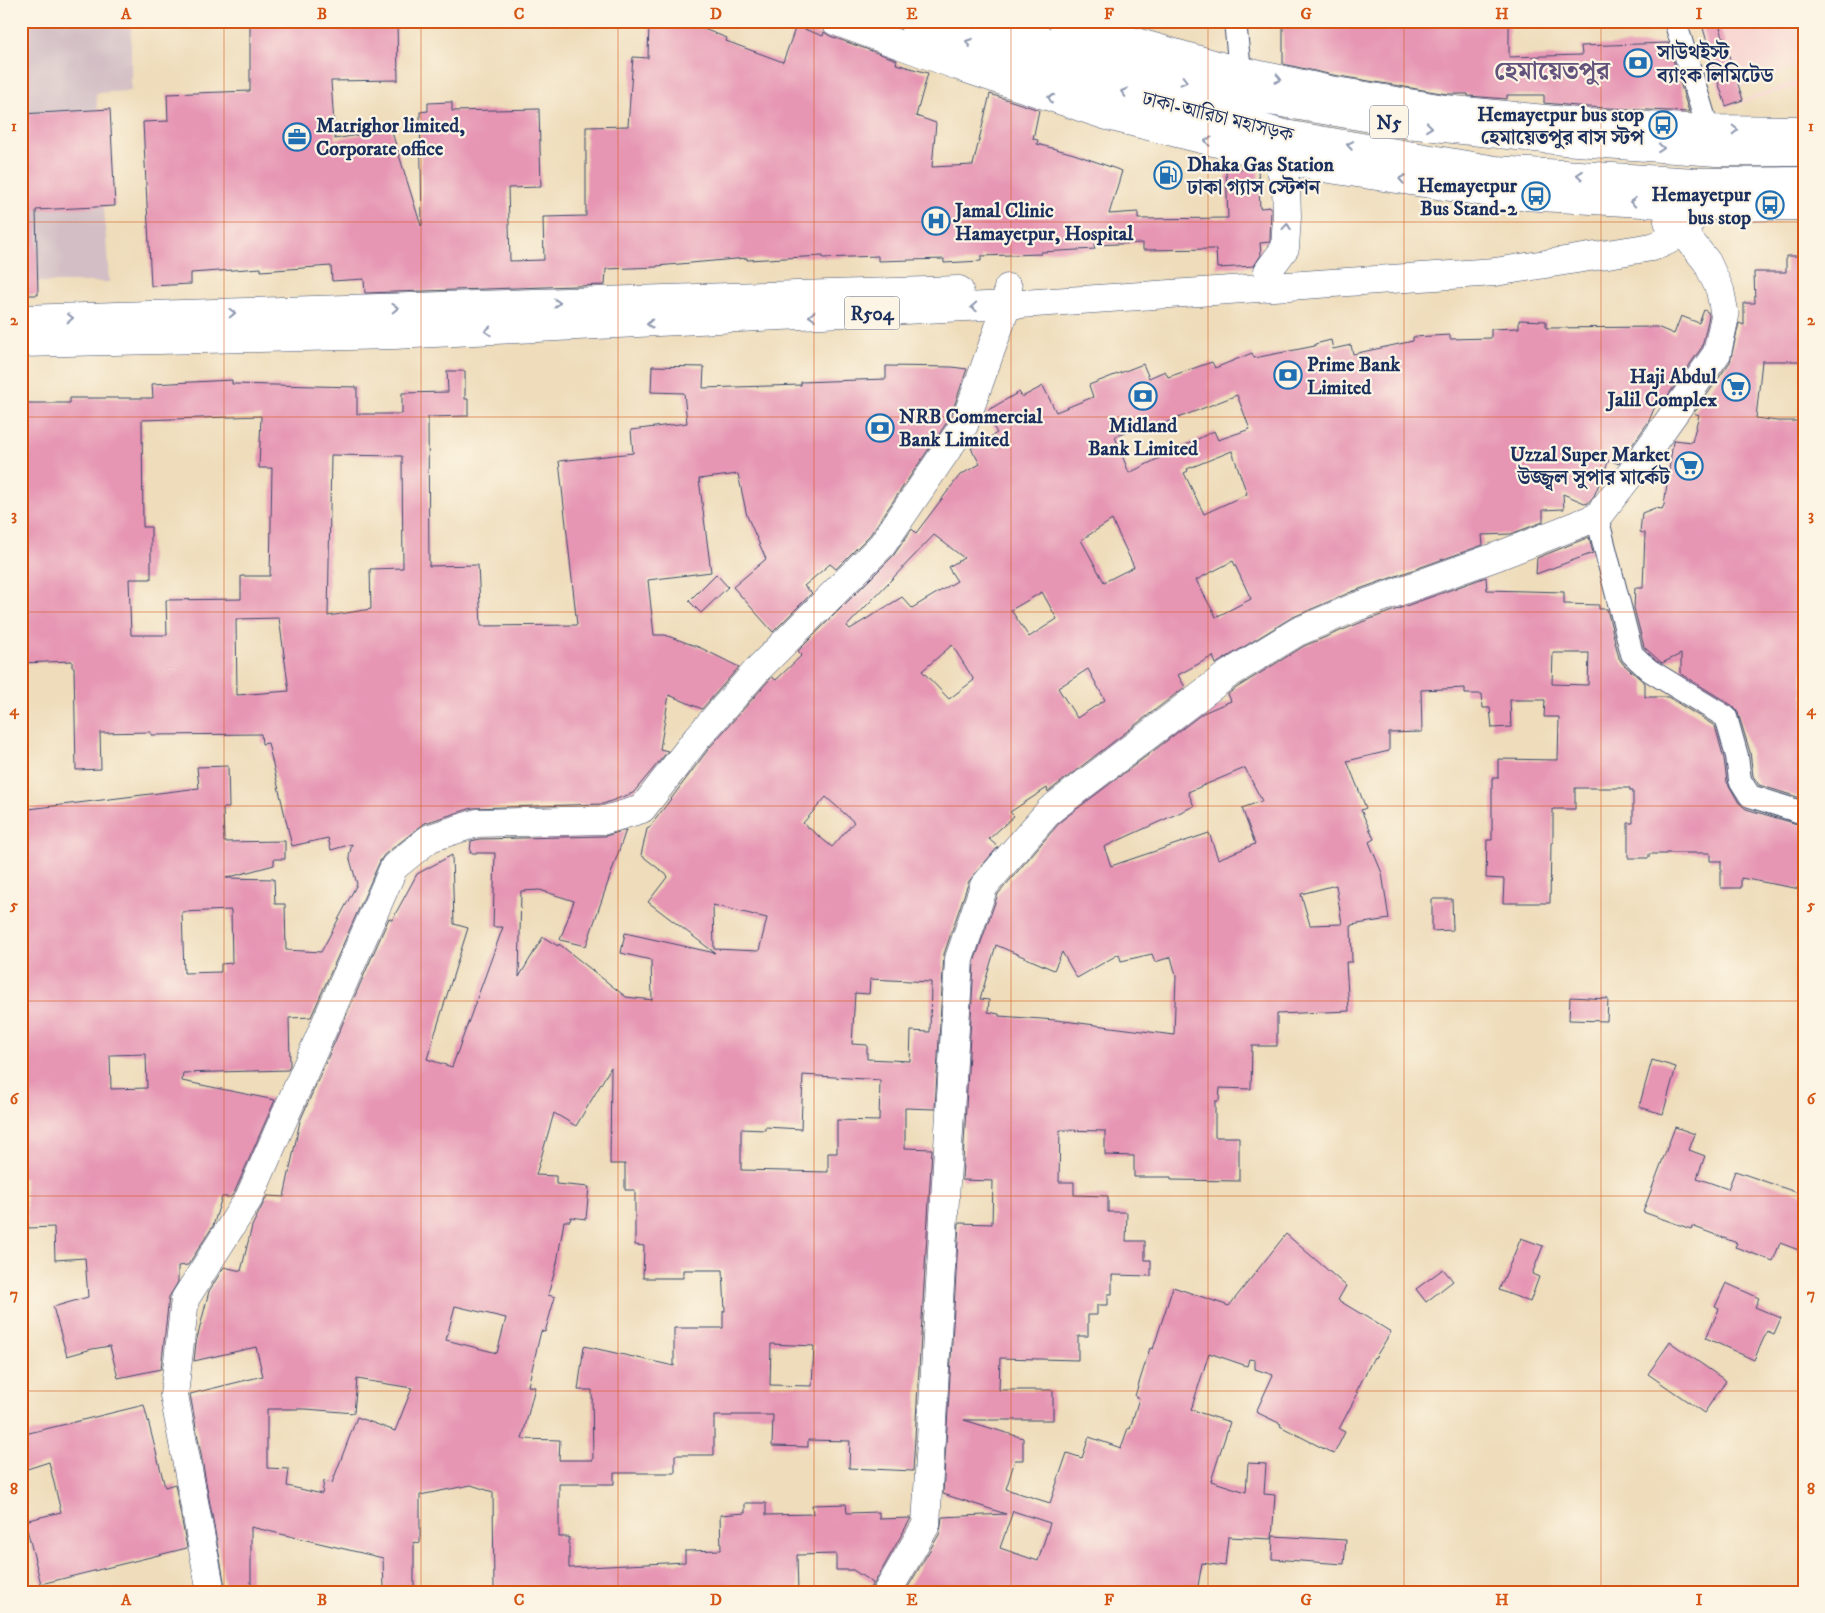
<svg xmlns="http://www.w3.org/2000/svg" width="1825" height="1613" font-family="'IM FELL DW Pica','Noto Serif Bengali',serif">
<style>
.built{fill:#f7d0ce}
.industrial{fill:#d2bec4}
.building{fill:#e695b3;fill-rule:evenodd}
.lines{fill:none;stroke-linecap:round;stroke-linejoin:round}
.street-casing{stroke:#3b496c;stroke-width:24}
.secondary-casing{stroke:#3b496c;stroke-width:29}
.primary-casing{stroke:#3b496c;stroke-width:29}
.highway-casing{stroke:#3b496c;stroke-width:29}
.street{stroke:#fff;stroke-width:22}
.secondary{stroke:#fff;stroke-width:28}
.primary{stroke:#fff;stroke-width:28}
.highway{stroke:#fff;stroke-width:28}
.oneway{stroke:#8d97ae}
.grid{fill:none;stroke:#d45514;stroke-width:1;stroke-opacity:0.55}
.labels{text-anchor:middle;stroke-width:4.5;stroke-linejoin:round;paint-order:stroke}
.shield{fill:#fcf5e5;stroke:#5e6a86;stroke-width:1}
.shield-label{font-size:19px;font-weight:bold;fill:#1b2f5e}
.poi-label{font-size:20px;font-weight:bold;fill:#1b2f5e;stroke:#fcf5e5;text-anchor:start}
.street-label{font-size:20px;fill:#1b2f5e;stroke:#fcf5e5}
.district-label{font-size:25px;font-weight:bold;fill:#62537c;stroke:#fcf5e5}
.neatline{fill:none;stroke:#d45514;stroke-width:2}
.grid-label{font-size:16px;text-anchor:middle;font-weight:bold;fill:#d45514}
</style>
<rect width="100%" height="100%" fill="#fcf5e5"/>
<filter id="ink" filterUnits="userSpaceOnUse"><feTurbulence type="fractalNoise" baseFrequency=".02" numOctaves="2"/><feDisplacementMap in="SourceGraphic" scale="10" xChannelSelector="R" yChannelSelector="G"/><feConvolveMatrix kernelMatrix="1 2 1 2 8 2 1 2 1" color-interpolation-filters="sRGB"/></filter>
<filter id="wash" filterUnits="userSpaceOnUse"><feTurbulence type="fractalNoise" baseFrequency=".0096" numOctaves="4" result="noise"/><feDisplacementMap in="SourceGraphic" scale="20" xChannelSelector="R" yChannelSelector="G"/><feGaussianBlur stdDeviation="1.12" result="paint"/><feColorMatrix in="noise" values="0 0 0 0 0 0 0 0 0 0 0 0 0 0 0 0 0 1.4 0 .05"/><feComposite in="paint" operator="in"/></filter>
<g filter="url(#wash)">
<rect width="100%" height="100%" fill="#eedcba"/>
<path class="built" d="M1696,21H1701L1706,38L1718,21H1794L1804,45V65L1739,87L1724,43L1707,49L1727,106L1804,78V84L1725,108Z"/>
<path class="industrial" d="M21,21H131V91L96,93L109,282H21Z"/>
<g id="blocks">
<path class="building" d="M250,21H397L398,80L331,81L335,139L391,129L421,226L422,225L420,112L428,111V103L452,102V111L539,109L541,187L508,188L510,261L544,260L543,217L586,216V127L628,126L633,57L648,58L649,21H683L727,38L726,41L783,62L796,26L823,36L824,32L830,36L897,60L896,64L928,73L916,116L936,123L932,167L973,165L990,94L1039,110L1033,139L1038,140L1037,144L1074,154L1122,171L1109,214L1138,212V219L1228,218L1226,170L1258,169L1260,208L1271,207L1270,242L1260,243L1261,255L1254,266L1217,268L1216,249L1143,250V243L1094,245L1095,249L1041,252V254L981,256V261L944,263V259L878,261V256L823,258V256L747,260V258L657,266V267L606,269L605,285L365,293L364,279L332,281L331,266L261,271V268L191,273V284L151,286L143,122L168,121L167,94L250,91Z
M1283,21H1322V24L1368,25V21H1509V57L1582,55L1581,46L1668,43L1689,112L1588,107L1544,103V95H1507V99L1468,96V94H1447L1333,75L1283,64Z
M1701,21H1718L1743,100L1726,106L1705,42H1707Z
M110,109L115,206L36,210L38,295H21V114Z
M1786,256H1804V361H1762L1756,418L1777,421H1802V449H1804V638L1802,698H1804V799L1759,785L1753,776L1750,752L1738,713L1733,706L1681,674V654L1662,663L1644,647L1634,608L1635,588H1643L1645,533L1640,532L1642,513L1655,508L1662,509L1664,505L1673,442L1674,440L1692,442L1699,415L1694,413L1730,362L1739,323L1744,325V303H1755L1754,272H1786Z
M1704,310L1708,312L1709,316L1702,347L1664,401L1658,399L1649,421L1628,451L1626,450L1619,464L1609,460L1594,496L1587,504L1563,494L1564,509L1543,510V522L1511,534L1482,535L1483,545L1351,592L1291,618L1216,664L1213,656L1178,675L1185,687L1048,792L1047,788L1010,812L1014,816L989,839L998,847L969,881L944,954L935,1109L905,1108V1148L932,1149L913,1471L849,1468L850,1441L808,1440V1447L772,1446L773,1415H732V1416H714V1455H675V1473H614V1484H559V1537H569V1568L685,1562V1551L721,1550L720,1515L745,1513V1503H766V1515L813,1514L812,1505L846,1504L847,1513L879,1512V1519L911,1518L874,1584L871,1592H868L873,1583L853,1570H836V1554L797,1555L798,1592H494L493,1492L471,1485L420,1495V1543L414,1542V1589H384L383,1558L251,1527V1592H226L190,1394L263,1376L256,1347L194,1361L196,1343L209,1291L224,1267L241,1271L252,1226L267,1196L284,1197L300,1121L389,918L392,920L417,874L452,855L454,924L468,928L427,1059L452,1067L503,927H493L495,853H470L471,841L480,839L605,836L626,830L586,946L560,940L574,901L540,890L521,891L519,977L543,937L558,946L559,944L626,997L652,1000L651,960L621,953L625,933L715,953L648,902L668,876L641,855L647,829L649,828L710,747L770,679L772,677L776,680L802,655L798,651L893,556L912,529L916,533L960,475L980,464L971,448L997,433L985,412L1019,392L1022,397L1043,386L1056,412L1093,397L1089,385L1143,364L1149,378L1165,371L1168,377L1212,362L1215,368L1252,353L1254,358L1315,346V344L1331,340L1333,349L1351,345L1353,354L1413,341V337L1450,335V339L1491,338V329L1519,328V320L1546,321V328L1657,327L1674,334L1681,316L1699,323ZM1237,395L1250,429L1218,440L1214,431L1129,473L1115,437L1145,425L1147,430ZM1232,451L1247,494L1204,514L1184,473L1188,471L1187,469ZM1112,520L1134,567L1104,582L1081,540ZM934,535L964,558L948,567L957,581L912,608L902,597L850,629L847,626ZM1233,561L1251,599L1216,617L1196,580ZM1042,592L1057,619L1029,637L1011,610ZM952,645L974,680L949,699L922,671ZM1088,669L1105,700L1077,718L1058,688ZM826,797L854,822L832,847L803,823ZM713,905L767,918L759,951L714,949ZM870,979L931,982L930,1032L911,1031L910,1061L867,1059V1045L852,1044L855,993L869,994ZM611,1067L610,1164H625V1190H635V1245L644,1246L643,1278H683V1270H723L725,1311H723V1328H674V1366L584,1346L578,1390H592L593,1460H559L560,1440L522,1439L535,1387L528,1386L541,1331L545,1332L555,1297L548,1295L557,1263L564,1221H570L571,1217L586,1219L589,1187L556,1184V1176L536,1175L554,1113L576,1126ZM803,1075L880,1080L879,1121L837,1120V1153H828V1172L741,1170V1129L765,1130V1127L801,1129ZM455,1306L506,1318L497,1353L446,1340ZM771,1344L814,1346L812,1386L770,1385ZM357,1379L412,1388L395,1431L357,1417L332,1483L324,1481L322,1494L287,1486L289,1469L267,1468V1409H306L354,1413Z
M652,366L704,367L703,388L801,385V382L886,379V366L952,367L967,369L950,418L870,535L836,569L830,564L804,586L812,593L773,632L733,587L766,559L747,516L738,474L699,479L711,572L648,580L654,635H665L701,648L739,667L702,709L669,695L660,749L668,751L633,793L603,804L472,808L425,823L384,855L380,861L311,1017L289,1018L290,1065L288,1070L183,1073L182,1081L275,1100L235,1191L231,1197H222L213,1226L188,1265L178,1266V1282L169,1297L161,1369L118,1378L110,1346L92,1349L67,1356L53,1307L88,1297L85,1258L55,1260L54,1227L28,1228L25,1178H21V1005H25L21,976V810L199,788L197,767L228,766L229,808H223L224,842L285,841V859H274V865L226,878L274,879L275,904H285L286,950L321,952L357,884L349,856L352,844L331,850L328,838L292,846L268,743L262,744L261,734L151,735V732L100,733L101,769L76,770L74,667H72V661L21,663V403H70V398H153L152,384L232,380V384L357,387V414H402V393L448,392L447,371H465V399H468V416L428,417L429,566L478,565L481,626L577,625L559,461L633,453L631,430L687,423L684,393L651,392ZM261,416L259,468H272L270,576H241V599L166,600L167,635H131L129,579H151V527H143L142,420ZM331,455L402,456L403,568L370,569L371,609L328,616ZM279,618L289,691L237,695L236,619ZM231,910L232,963L221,964V972L184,973L182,912ZM146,1054L147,1088L111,1089L110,1055Z
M1589,537L1593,553L1536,574L1537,558Z
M716,574L728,587L701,613L689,601Z
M1486,577L1487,590L1564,592V604L1599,605V609H1607L1619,658L1623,664L1645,683V697H1668L1715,726L1724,759L1727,782L1739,803L1746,809L1804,826V872L1800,889L1741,878V888H1721V861H1710V853H1666V854H1649V858H1628V823H1633V791H1630V788H1575V809H1553V843H1551L1550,903H1503L1504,879L1486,878L1487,840H1492V778H1498V759L1558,760L1559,717H1544L1545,700H1510L1511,727L1492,728L1490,708H1483L1482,694H1465V688L1421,690L1422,732L1389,733V751L1347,761L1366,808L1361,810L1374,839L1369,842L1382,873L1389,919L1351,925L1352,962H1346L1349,1011L1277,1014V1046H1252L1251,1089L1220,1088L1219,1101H1215V1137H1239V1181L1171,1180V1177H1134V1156L1105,1155V1131L1060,1130L1059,1182H1074V1195L1108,1196V1212H1127L1126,1241H1145V1260H1151V1276L1112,1275V1294H1108V1305H1097V1315H1088V1336H1078V1360L1000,1358L999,1390H1053V1420H964L1023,1438V1460H1015L1006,1489L1050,1503L1067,1453L1082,1458L1089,1437L1121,1448L1128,1428L1130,1429L1139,1398L1135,1396L1150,1348L1153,1349L1173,1287L1229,1306L1286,1234L1346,1286L1338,1300L1391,1332L1375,1358L1374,1357L1356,1392L1358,1393L1339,1429L1345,1432L1334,1454L1280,1426L1281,1424L1256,1412L1273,1375L1255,1369V1360L1249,1359L1247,1366L1209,1353L1191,1410L1230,1422L1211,1481L1246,1492L1248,1463L1266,1464L1264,1494L1275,1495L1272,1539L1228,1537L1225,1566L1202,1563L1197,1592H1164L1136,1587V1592H905L940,1533L942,1517L1006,1514L943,1494L959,1223L992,1224L993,1181L962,1180L974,962L998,894L1061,821L1203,713L1231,701L1228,694L1236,688L1304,646L1362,622ZM1553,653H1589L1588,685L1552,684ZM1245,768L1262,801L1242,808L1255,844L1218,859L1209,833L1111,866L1104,847L1194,806L1188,792ZM1336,885L1342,924L1310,925L1301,894ZM996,945L1054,970L1062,952L1077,978L1119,954L1121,961L1152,954L1155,962L1171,957L1176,976L1174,1035L1056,1020L999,1016V1014L988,1012L989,1000L980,999ZM1013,1511L1050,1523L1038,1561L1000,1548Z
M1432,899H1452L1453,930L1432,931Z
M1570,997L1608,999L1607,1021L1569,1020Z
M1652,1060L1676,1067L1663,1114L1639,1107Z
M1675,1127L1695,1134L1689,1150L1705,1156L1697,1178L1728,1189L1735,1171L1804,1195V1252L1780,1243L1773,1261L1735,1247L1737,1243L1692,1226L1691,1229L1643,1212Z
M1521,1238L1543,1246L1532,1274L1539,1277L1530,1302L1499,1290Z
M1443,1269L1453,1281L1426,1302L1416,1289Z
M1726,1283L1759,1298L1755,1307L1781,1318L1774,1334L1767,1331L1754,1360L1706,1338L1719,1309L1715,1307Z
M1670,1342L1726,1381L1704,1413L1648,1374Z
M144,1405L165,1487L175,1484L187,1548L41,1584L25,1521L61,1512L49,1462L21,1471V1435Z
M1273,1536L1346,1540L1344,1564L1272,1559Z"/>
</g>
</g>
<g filter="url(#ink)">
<use href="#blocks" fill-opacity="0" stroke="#3b496c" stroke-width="1"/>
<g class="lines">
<g class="street-casing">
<path id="street" d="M1235,21L1240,71
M1675,21L1708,129
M1597,517L1632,654L1649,670L1726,717L1737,756L1740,780L1750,796L1804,813"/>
</g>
<g class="secondary-casing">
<path id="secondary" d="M211,1592L174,1395L185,1299L249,1198L394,867L430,838L477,823L605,820L642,809L698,737L759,668L882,545L964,425L1007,305L1008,288
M887,1592L926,1525L959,959L984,886L1050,810L1227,675L1297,632L1356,607L1498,556L1597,517L1633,471L1717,353L1725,316L1720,290L1707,262L1683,232L1668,221"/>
</g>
<g class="primary-casing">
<path id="primary" d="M1268,271L1285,248L1287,217L1286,184L1276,157
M21,319L959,290
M21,343L394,335L1007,305L1495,272L1652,247C1680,238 1686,228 1703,205"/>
</g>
<g class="highway-casing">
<path id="highway" d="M835,21L958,66L1107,116L1316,167L1504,195L1677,205L1744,207L1804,206
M912,21L1067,77L1285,134L1496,170L1696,182L1804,181
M987,21L1092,58L1269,101L1407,124L1563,141L1716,152H1804
M1062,21L1224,67L1330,90L1445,109L1587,123L1708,129L1804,130"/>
</g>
<use href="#street" class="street"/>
<use href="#secondary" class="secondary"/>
<use href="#primary" class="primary"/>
<use href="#highway" class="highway"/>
</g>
<defs><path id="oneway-chevron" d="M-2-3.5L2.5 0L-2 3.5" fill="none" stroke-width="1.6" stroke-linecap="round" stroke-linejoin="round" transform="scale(1.25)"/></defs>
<g class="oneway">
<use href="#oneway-chevron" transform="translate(969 42) rotate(-160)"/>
<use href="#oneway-chevron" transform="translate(1278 79) rotate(12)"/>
<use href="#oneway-chevron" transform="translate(1184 81) rotate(14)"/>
<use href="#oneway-chevron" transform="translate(1124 92) rotate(-166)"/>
<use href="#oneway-chevron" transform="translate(1051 98) rotate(-161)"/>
<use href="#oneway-chevron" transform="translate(1429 127) rotate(6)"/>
<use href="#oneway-chevron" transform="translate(1735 130) rotate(1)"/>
<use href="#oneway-chevron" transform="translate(1208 141) rotate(-167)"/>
<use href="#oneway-chevron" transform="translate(1350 145) rotate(-170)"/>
<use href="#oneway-chevron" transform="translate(1661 148) rotate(4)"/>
<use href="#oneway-chevron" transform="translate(1580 175) rotate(-176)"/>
<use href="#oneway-chevron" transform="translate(1402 179) rotate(-171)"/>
<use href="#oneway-chevron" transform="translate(1633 202) rotate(-177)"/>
<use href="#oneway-chevron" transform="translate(1287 227) rotate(-85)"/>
<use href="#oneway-chevron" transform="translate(557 303) rotate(-2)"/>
<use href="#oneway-chevron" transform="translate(974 307) rotate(177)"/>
<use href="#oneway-chevron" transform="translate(395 308) rotate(-2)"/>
<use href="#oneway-chevron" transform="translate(232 313) rotate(-2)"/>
<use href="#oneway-chevron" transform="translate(812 316) rotate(177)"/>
<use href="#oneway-chevron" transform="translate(70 318) rotate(-1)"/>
<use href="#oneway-chevron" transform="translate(650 324) rotate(177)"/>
<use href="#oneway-chevron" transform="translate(488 331) rotate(177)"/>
</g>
</g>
<path class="grid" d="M224,21V1592M421,21V1592M618,21V1592M814,21V1592M1011,21V1592M1208,21V1592M1404,21V1592M1601,21V1592M21,222H1804M21,417H1804M21,612H1804M21,806H1804M21,1001H1804M21,1196H1804M21,1391H1804"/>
<defs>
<g id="bank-ring" transform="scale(1.4375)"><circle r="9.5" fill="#fcf5e5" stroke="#1f6fb2" stroke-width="1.5"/><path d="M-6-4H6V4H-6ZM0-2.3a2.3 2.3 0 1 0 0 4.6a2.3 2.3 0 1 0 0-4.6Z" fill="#1f6fb2"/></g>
<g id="bus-ring" transform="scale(1.4375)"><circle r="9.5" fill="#fcf5e5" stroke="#1f6fb2" stroke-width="1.5"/><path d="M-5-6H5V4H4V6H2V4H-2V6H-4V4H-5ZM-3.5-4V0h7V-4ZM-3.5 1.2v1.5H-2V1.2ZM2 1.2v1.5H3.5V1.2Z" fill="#1f6fb2"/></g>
<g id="office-ring" transform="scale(1.4375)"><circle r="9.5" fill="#fcf5e5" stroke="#1f6fb2" stroke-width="1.5"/><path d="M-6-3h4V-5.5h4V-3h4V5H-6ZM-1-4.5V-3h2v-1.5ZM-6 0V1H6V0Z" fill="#1f6fb2"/></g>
<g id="fuel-ring" transform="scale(1.4375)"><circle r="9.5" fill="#fcf5e5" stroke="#1f6fb2" stroke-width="1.5"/><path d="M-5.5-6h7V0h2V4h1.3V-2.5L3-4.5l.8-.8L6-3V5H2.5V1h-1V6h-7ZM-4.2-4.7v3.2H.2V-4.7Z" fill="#1f6fb2"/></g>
<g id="hospital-ring" transform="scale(1.4375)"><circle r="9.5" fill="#fcf5e5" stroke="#1f6fb2" stroke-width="1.5"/><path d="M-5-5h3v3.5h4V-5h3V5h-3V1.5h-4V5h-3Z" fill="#1f6fb2"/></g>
<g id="supermarket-ring" transform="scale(1.4375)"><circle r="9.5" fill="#fcf5e5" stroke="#1f6fb2" stroke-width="1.5"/><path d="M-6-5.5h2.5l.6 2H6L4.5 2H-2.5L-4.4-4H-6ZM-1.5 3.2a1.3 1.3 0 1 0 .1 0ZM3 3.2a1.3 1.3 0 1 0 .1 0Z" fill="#1f6fb2"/></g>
</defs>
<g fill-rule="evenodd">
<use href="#bank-ring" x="1638" y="63"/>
<use href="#bus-ring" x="1663" y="125"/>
<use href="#office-ring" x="297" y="137"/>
<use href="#fuel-ring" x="1168" y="175"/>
<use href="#bus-ring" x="1536" y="196"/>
<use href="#bus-ring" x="1770" y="205"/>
<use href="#hospital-ring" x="936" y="221"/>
<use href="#bank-ring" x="1288" y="375"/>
<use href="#supermarket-ring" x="1736" y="387"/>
<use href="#bank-ring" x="1143" y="396"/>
<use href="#bank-ring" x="880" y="428"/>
<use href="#supermarket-ring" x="1689" y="466"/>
</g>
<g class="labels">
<g class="shield">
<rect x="1370" y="105.5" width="38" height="33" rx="4"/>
<rect x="844.5" y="296.5" width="55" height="33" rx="4"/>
</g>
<g class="shield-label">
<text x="1389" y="129">N5</text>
<text x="872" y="320">R504</text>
</g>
<g class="poi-label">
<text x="1657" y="59">সাউথইস্ট<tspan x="1657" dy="23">ব্যাংক লিমিটেড</tspan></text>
<text x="1644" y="121" text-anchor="end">Hemayetpur bus stop<tspan x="1644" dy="23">হেমায়েতপুর বাস স্টপ</tspan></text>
<text x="316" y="132">Matrighor limited,<tspan x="316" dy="23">Corporate office</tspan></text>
<text x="1187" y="171">Dhaka Gas Station<tspan x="1187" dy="23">ঢাকা গ্যাস স্টেশন</tspan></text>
<text x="1517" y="192" text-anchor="end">Hemayetpur<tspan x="1517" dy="23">Bus Stand-2</tspan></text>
<text x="1751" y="201" text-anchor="end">Hemayetpur<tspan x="1751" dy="23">bus stop</tspan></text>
<text x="955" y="217">Jamal Clinic<tspan x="955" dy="23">Hamayetpur, Hospital</tspan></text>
<text x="1307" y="371">Prime Bank<tspan x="1307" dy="23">Limited</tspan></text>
<text x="1717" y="383" text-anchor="end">Haji Abdul<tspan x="1717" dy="23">Jalil Complex</tspan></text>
<text x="899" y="423">NRB Commercial<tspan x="899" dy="23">Bank Limited</tspan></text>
<text x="1143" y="432" text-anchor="middle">Midland<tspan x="1143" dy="23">Bank Limited</tspan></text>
<text x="1670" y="461" text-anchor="end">Uzzal Super Market<tspan x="1670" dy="23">উজ্জ্বল সুপার মার্কেট</tspan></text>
</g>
<g class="street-label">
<text transform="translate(1218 116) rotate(14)" y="7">ঢাকা-আরিচা মহাসড়ক</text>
</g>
<g class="district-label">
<text x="1552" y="79">হেমায়েতপুর</text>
</g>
</g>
<rect width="1825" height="1613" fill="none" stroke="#fcf5e5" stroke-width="55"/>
<rect x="28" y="28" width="1770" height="1558" class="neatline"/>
<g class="grid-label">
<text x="126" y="19">A</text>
<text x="322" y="19">B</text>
<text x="519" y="19">C</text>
<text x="716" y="19">D</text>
<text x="912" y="19">E</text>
<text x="1109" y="19">F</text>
<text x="1306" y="19">G</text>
<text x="1502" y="19">H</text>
<text x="1699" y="19">I</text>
<text x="14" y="131">1</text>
<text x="1811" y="131">1</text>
<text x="14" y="325">2</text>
<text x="1811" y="325">2</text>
<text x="14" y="520">3</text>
<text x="1811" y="520">3</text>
<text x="14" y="715">4</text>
<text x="1811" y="715">4</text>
<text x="14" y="910">5</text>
<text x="1811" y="910">5</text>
<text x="14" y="1104">6</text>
<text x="1811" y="1104">6</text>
<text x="14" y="1299">7</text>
<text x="1811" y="1299">7</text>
<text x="14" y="1494">8</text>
<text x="1811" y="1494">8</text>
<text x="126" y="1605">A</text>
<text x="322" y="1605">B</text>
<text x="519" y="1605">C</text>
<text x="716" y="1605">D</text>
<text x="912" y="1605">E</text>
<text x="1109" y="1605">F</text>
<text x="1306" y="1605">G</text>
<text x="1502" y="1605">H</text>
<text x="1699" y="1605">I</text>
</g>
</svg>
